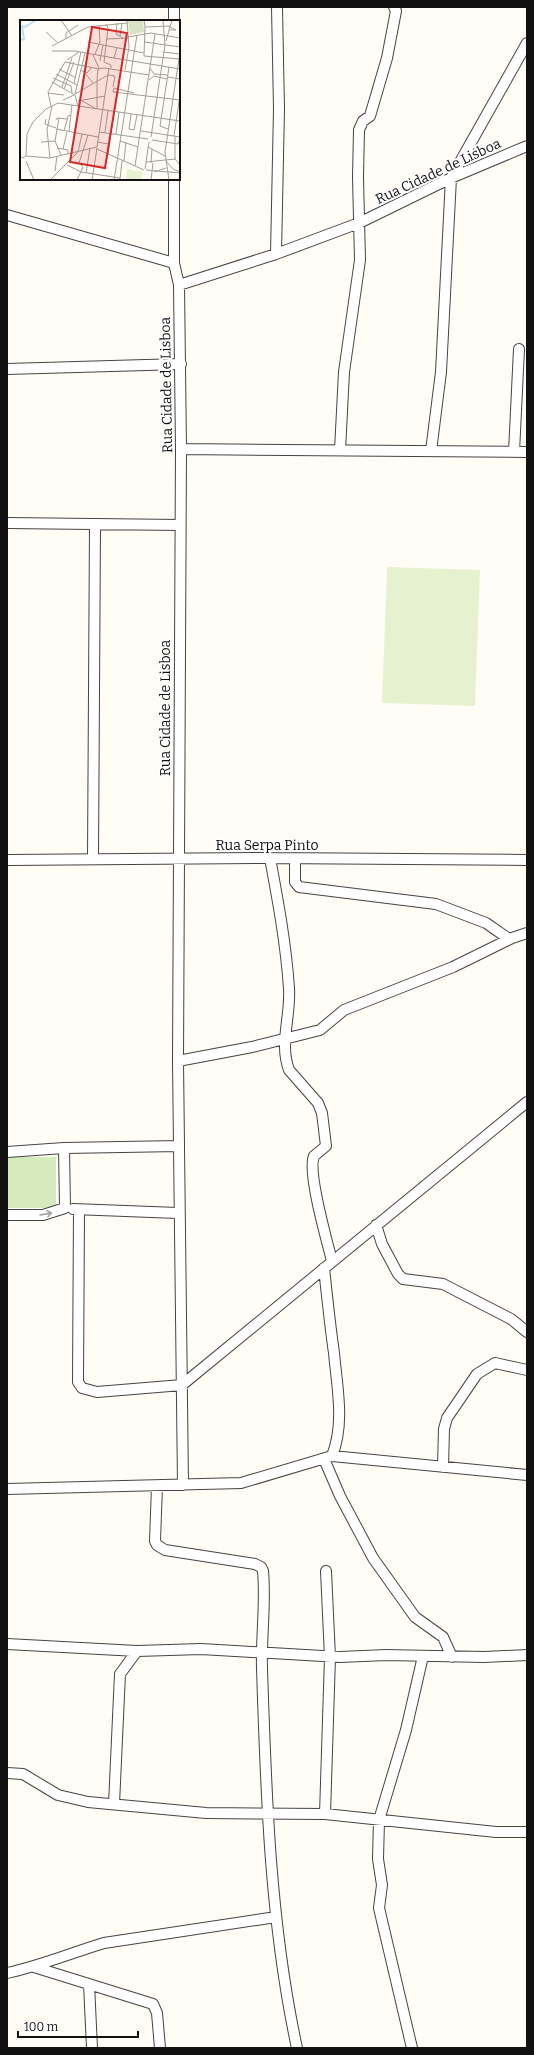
<svg xmlns="http://www.w3.org/2000/svg" width="534" height="2055" font-family="Bitter,serif">
<style>
.green{fill:#d5ebbd}
.pitch{fill:#e6f2cf}
.lines{fill:none;stroke-linecap:round;stroke-linejoin:round}
.minor-casing{stroke:#444;stroke-width:12}
.minor{stroke:#fff;stroke-width:10}
.oneway{stroke:#a0a0a0}
.labels{text-anchor:middle;stroke-width:4;stroke-linejoin:round;paint-order:stroke}
.street-label{font-size:14px;fill:#111;stroke:#fff}
.inset-river{fill:none;stroke:#b9e0f7;stroke-width:2}
.inset-road{fill:none;stroke:#a09f9a;stroke-width:1}
.view{fill:#d62828;fill-opacity:0.15;stroke:#d62828;stroke-width:2}
.inset-edge{fill:none;stroke:#111;stroke-width:2}
</style>
<rect width="100%" height="100%" fill="#fffdf5"/>
<path class="green" d="M7,1157H56V1208H7Z"/>
<path class="pitch" d="M387,567L480,570L475,706L382,703Z"/>
<g class="lines">
<g class="minor-casing">
<path id="minor" d="M174,21V7
M174,179V263L179,285
M7,215L174,263
M276,254L279,109L277,7
M7,369L181,364
M181,449L527,452
M340,450L344,372L360,260L358,177L359,130L363,121L370,116L387,58L396,11L394,7
M431,451L441,372L451,178L527,43
M514,452L519,349
M7,523L180,525
M270,858C278,901 286,944 289,988C291,1016 279,1043 289,1070L318,1103L322,1113L326,1146L314,1156C307,1172 327,1241 332,1261
M93,859L95,524
M295,859V882L299,887L436,904L486,923L509,939
M7,860L270,858L527,860
M178,1061L252,1047L320,1030L344,1010L453,967L512,938L527,933
M64,1148L179,1146
M7,1152L64,1148L65,1208L43,1215H7
M73,1209L178,1213
M79,1210L78,1382L82,1388L97,1392L182,1385L527,1102
M376,1225L382,1244L398,1274L403,1279L443,1284L511,1319L527,1332
M332,1456L527,1475
M324,1459L340,1496L373,1558L415,1617L443,1637L452,1657
M443,1467L444,1429L447,1418L477,1374L495,1363L527,1370
M183,1485L178,1061L181,449L179,285L276,254L359,223L451,178L527,146
M157,1486L155,1541L157,1545L165,1550L255,1564L261,1567L263,1571C266,1603 261,1636 262,1668C266,1795 270,1923 297,2048
M7,1489L241,1483L332,1456C345,1423 337,1387 334,1353C330,1325 327,1296 324,1268
M7,1644L137,1651
M7,1773L23,1774L58,1795L88,1802L206,1813L325,1814L496,1832H527
M114,1804L120,1674L137,1651L201,1649L340,1657L386,1655L484,1657L527,1655
M325,1814L330,1657L326,1571
M34,1967L153,2004L157,2013L160,2048
M7,1973C40,1966 71,1953 104,1943L276,1917
M89,1984L92,2048
M412,2048L379,1908L382,1885L378,1859L379,1820L406,1730L423,1656"/>
</g>
<use href="#minor" class="minor"/>
</g>
<defs><path id="oneway-shaft" d="M-6 0H5M1.5-3L5.5 0L1.5 3" fill="none" stroke-width="1.6" stroke-linecap="round" stroke-linejoin="round"/></defs>
<use class="oneway" href="#oneway-shaft" transform="translate(46 1214) rotate(-10)"/>
<g class="labels">
<g class="street-label">
<text transform="translate(438 171) rotate(-25)" y="5">Rua Cidade de Lisboa</text>
<text transform="translate(166 385) rotate(-91)" y="5">Rua Cidade de Lisboa</text>
<text transform="translate(165 708) rotate(-90)" y="5">Rua Cidade de Lisboa</text>
<text x="267" y="850">Rua Serpa Pinto</text>
</g>
</g>
<g transform="translate(20 20)">
<rect width="160" height="160" fill="#fffdf5"/>
<path d="M123,0L124,12L110,15L108,1Z" fill="#d9e3c4"/>
<path d="M107,149L123,152L121,160H106Z" fill="#e6f2cf"/>
<path class="inset-river" d="M0,6L5,7L16,0M0,20L4,19L2,6"/>
<path class="inset-road" d="M41,0L52,16M124,0L125,7L150,6M97,3L96,14L103,18M86,4L88,8L84,42L91,45V48M125,7L124,36L160,39M149,10H156L150,7M26,12L37,22M100,16L102,3M108,17L131,13L160,18M46,19V13L58,5M87,19L108,18M146,21L152,0M68,22L124,33M125,22L160,27M32,26L68,7L107,3M32,31H55L94,38L97,28M143,32L160,34M75,34L80,22L79,5M73,35L79,48M94,38L160,49M47,40L59,32M80,41L83,25M130,48L134,54L148,55M39,49L56,58M60,50L67,53L72,47M105,50L109,27L107,0M64,52L73,63M36,54L57,65M148,57L160,59M33,58L51,66L52,73M129,60L134,56L147,59M77,61L78,49L84,48L129,55M32,62L55,75L58,86M54,63L61,32M42,67L52,38M44,69L54,42M28,73L44,75M114,73L94,68L93,72L160,80M55,74L88,55L95,56L93,67M55,74L65,33M43,80L54,75M58,81L85,76M62,81L75,88M31,86L28,72L45,42L79,49M77,89V61M111,94L109,109L114,110L117,95M39,98L35,121L41,135M26,99L25,104L36,108M36,100L37,98L47,99M36,109L78,117M148,109L140,106L149,47M44,111L48,96L51,95M49,111L52,85M121,111L160,117M79,112L128,119M85,112L88,90M96,114L99,92M154,116L160,75M155,116V139L160,145M131,117L145,25L143,0M132,120L158,124L160,119M100,121L118,127M21,122L35,121M77,122L89,124M128,127L145,136M37,128L48,130V134M43,129L47,112M77,129L124,150M88,134L94,91M0,136L3,138L6,136L30,138L77,127L89,48M6,136L7,114L13,102L26,89L38,83L160,101M30,138L27,110L32,86M6,141L14,160M104,141L106,122M146,141L153,149L160,152M126,142L155,139M131,143L132,129M47,145L61,152L100,158M115,146L135,14M125,149L129,122M126,150L160,153M35,151L37,136M134,152L146,148M66,153L70,128M100,159L102,141M30,160L58,132L62,114M57,160L63,147L59,143L68,115M72,160L77,128M94,160L117,15M131,160L133,143M149,160L145,132L160,32"/>
<path class="view" d="M72,7L107,13L85,148L50,142Z"/>
<rect width="160" height="160" class="inset-edge"/>
</g>
<rect width="534" height="2055" fill="none" stroke="#111111" stroke-width="16"/>
<path d="M18 2031v6h120v-6" fill="none" stroke="#111111" stroke-width="2"/>
<text x="24" y="2031" font-size="12" fill="#111111" stroke="#ffffff" stroke-width="3" paint-order="stroke">100 m</text>
</svg>
